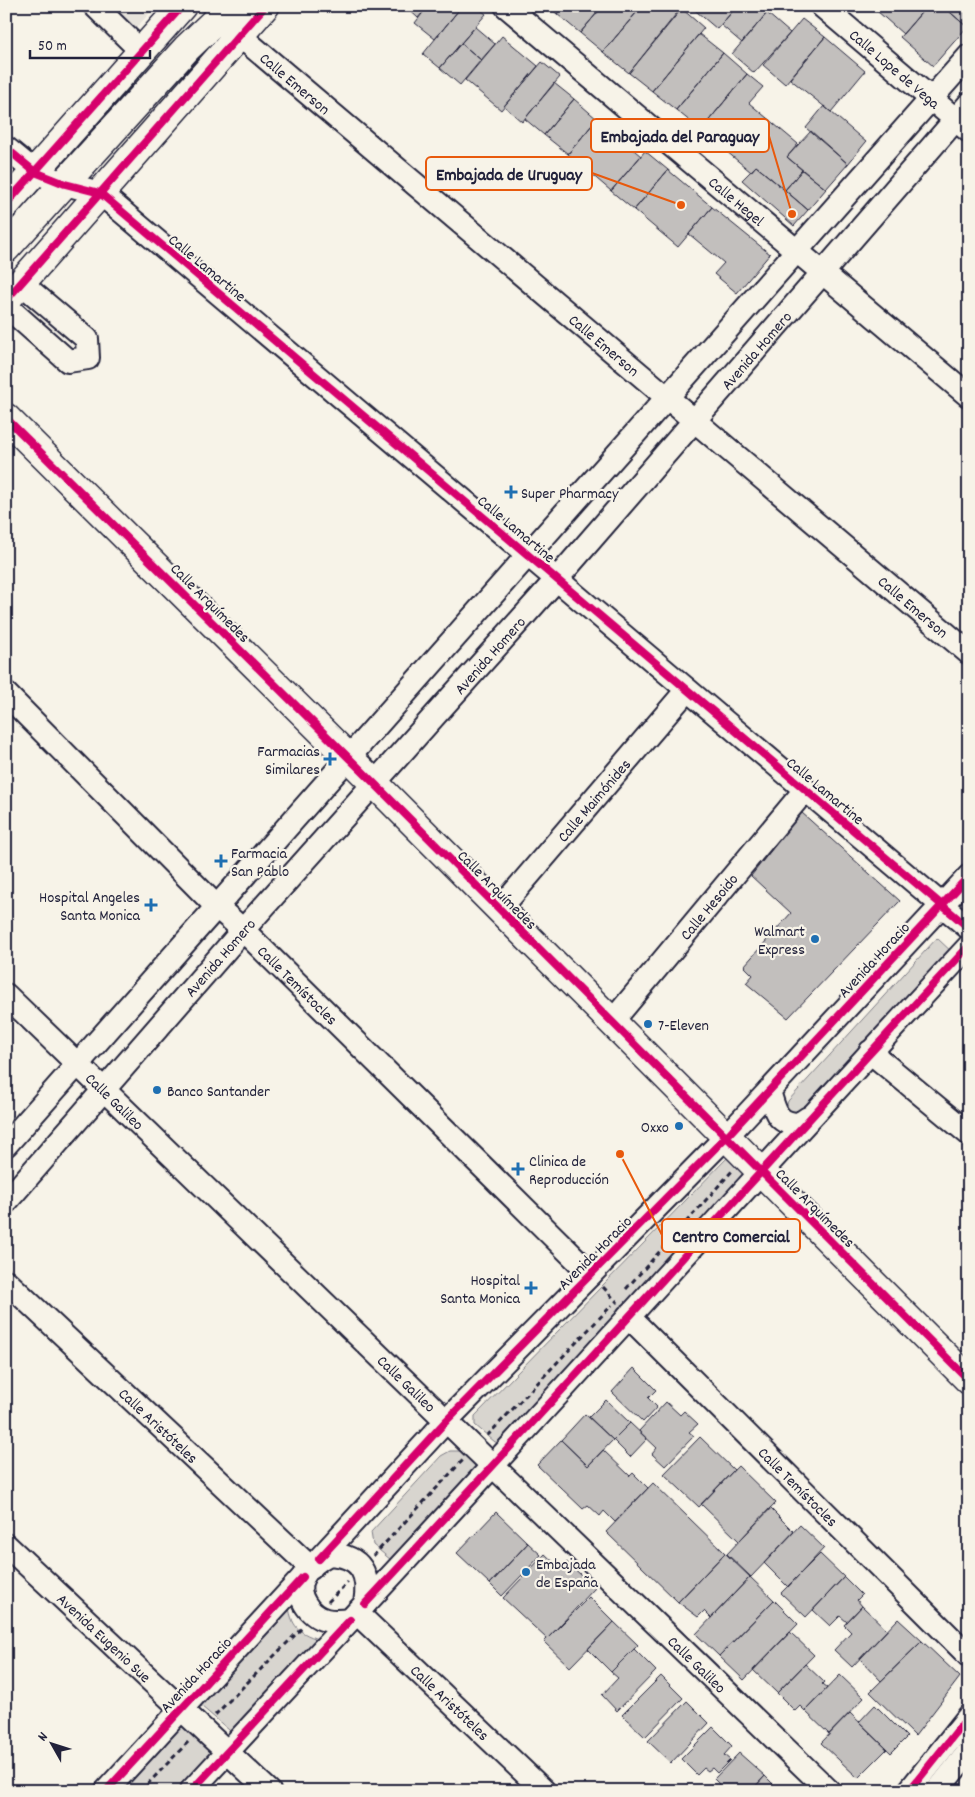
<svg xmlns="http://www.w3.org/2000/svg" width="975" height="1797" font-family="Dekko,sans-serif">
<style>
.built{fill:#e7e3db}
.green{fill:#d8d5cf;stroke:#7d7c85}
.building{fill:#c2bfbd;stroke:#22223b}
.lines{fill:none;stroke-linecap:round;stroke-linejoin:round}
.minor-casing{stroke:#22223b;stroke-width:26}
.major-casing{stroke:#22223b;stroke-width:31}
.path{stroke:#22223b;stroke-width:3;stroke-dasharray:5 4;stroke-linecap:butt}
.minor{stroke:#f7f3e8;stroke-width:22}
.major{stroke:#f7f3e8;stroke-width:28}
.cycleway-casing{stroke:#f7f3e8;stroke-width:11}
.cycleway{stroke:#d6006c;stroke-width:8}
.poi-dot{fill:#1f6fb2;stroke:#f7f3e8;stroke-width:2}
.labels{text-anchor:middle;stroke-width:4.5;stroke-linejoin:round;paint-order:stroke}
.street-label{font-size:16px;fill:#22223b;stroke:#f7f3e8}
.poi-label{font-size:16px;fill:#22223b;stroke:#f7f3e8;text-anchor:start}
.leader{fill:none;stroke:#e8590c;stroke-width:2}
.callout-dot{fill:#e8590c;stroke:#f7f3e8;stroke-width:2}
.callout{fill:#f7f3e8;stroke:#e8590c;stroke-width:2}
.callout-label{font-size:18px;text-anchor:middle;font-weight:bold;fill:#22223b}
</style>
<rect width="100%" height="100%" fill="#f7f3e8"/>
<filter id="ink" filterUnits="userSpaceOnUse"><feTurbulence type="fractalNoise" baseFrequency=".02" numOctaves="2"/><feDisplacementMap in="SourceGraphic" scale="10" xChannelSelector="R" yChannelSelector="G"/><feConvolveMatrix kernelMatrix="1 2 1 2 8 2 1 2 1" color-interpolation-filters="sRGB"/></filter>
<g filter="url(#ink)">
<path class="built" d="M113,6H156L136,28Z"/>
<path class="green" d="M937,938L955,955L813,1103L794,1114L786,1108L788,1101Z
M728,1157L754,1169L505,1443L495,1442L475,1425V1416Z
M450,1451H462L484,1469L391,1560L373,1545L371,1532L441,1456Z
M288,1600C291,1628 298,1633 324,1641L236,1736L201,1706Z
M177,1719L213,1753L178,1791H111Z"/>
<path class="building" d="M405,6H428L418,18Z
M428,6H462L435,39L415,23Z
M462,6H476L486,14L440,68L423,54Z
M548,6H563L557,14Z
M563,6H603L580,33L557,14Z
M603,6H642L603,52L580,33Z
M642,6H672L679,12L629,73L603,52Z
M690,6H737L717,29Z
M737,6H769L771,8L742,43L721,25Z
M871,6H881L877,11Z
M881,6H927L903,34L877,11Z
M927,6H943L967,27L933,66L900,37Z
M943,6H969V25L967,27Z
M681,8L704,28L652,91L629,73Z
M767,13L790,33L754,73L732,54Z
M802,19L825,37L785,84L763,65Z
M475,27L495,44L481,60L461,43Z
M699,34L723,53L676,110L652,91Z
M502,36L538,66L501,110L465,80Z
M825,37L865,71L831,112L790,79Z
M461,43L481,60L460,85L440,68Z
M723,53L747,74L701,130L676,110Z
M542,62L560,77L522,122L504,106Z
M747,74L763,87L749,103L798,144L787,157L802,170L785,190L756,166L751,172L701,130Z
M554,83L574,99L544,135L525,119Z
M574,99L597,119L568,154L544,135Z
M824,106L866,142L848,164L806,128Z
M597,119L641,156L611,191L568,154Z
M811,131L848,164L826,189L787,157Z
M645,151L668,170L634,210L611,191Z
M756,166L808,210L794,226L742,180Z
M668,170L712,207L678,247L634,210Z
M802,170L826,189L808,210L785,190Z
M712,207L770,254L737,293L714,274L724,263L689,234Z
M801,812L900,901L788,1018L746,983L753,975L744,966L791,913L751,876Z
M634,1368L656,1390L648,1398L657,1407L643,1422L612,1392Z
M606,1400L630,1423L613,1440L589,1417Z
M666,1402L680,1415L684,1411L698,1424L689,1432L694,1436L665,1466L652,1454L657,1448L639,1431Z
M585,1414L613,1440L588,1466L561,1440Z
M630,1423L647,1439L630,1457L613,1440Z
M700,1437L734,1470L699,1507L664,1474Z
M561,1440L588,1466L603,1450L630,1476L633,1473L648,1488L615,1522L604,1511L600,1516L588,1505L583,1509L537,1465Z
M738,1466L776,1503L739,1541L701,1504Z
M653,1483L725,1553L678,1602L606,1532Z
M770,1508L794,1532L751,1577L727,1554Z
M496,1512L528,1543L490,1584L457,1553Z
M800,1525L824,1548L788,1587L764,1563Z
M528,1543L541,1555L502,1596L490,1584Z
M725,1553L750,1577L711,1618L704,1611L698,1617L678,1602Z
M545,1554L561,1569L567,1562L595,1588L547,1639L503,1598Z
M820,1554L844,1577L806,1617L781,1593Z
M750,1577L774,1600L719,1656L696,1634Z
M844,1577L862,1595L857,1600L862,1606L847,1622L840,1616L830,1626L813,1610Z
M589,1597L614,1622L570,1667L544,1642Z
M774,1600L798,1624L744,1680L719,1656Z
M862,1606L887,1630L852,1667L834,1650L851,1632L844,1625Z
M898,1619L922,1641L881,1681L860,1659Z
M614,1622L638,1645L611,1672L588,1649Z
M790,1632L814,1655L777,1693L753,1670Z
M922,1641L960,1677L915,1736L870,1692Z
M634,1649L656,1671L617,1711L602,1695L618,1678L611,1672Z
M805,1664L824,1682L822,1684L827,1688L805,1711L800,1706L795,1711L777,1693Z
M840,1675L864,1698L829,1734L805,1711Z
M661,1676L683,1698L645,1737L622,1715Z
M687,1701L709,1723L671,1763L648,1741Z
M875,1705L907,1737L891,1753L859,1722Z
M850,1713L887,1749L858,1778L821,1743Z
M713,1727L732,1746L724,1755L730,1760L717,1773L712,1768L708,1771L704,1768L697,1775L681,1759Z
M739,1753L765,1776L751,1791H726L714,1779Z
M765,1776L780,1791H751Z"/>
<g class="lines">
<g class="minor-casing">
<g id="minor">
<path d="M95,6L142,52"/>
<path id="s1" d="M506,6L969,396"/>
<path id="s2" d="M822,6L969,131"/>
<path id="s3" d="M239,35L969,653"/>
<path d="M6,148L35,172L65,184L100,193L969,928"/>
<path d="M6,306L68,361L88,358L87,339L21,283"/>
<path id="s4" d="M6,694L217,907L243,930L591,1274"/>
<path id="s5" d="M499,910L687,690"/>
<path id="s6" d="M6,995L829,1791"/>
<path id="s7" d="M611,1023L805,790"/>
<path d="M870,1052L969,1134"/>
<path d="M769,1091C775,1110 776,1124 799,1124L808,1118"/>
<path d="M6,1145L969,56"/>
<path id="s8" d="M6,1202L243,930L556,580L969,104"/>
<path id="s9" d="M6,1281L311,1568"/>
<path id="s10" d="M628,1316L969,1656"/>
<path id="s11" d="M6,1545L269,1791"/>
<path d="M329,1554C362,1556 370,1574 365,1604L350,1620C342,1621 334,1622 326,1620C309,1616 294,1594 303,1577C308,1567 320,1559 329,1554Z"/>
<path d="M319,1559L447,1420L726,1137L969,876"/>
<path d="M365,1604C568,1386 766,1164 969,946"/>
<path id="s12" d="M357,1613L544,1791"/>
<path d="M106,1791L303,1577"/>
<path d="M191,1791L350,1620"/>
<path d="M909,1791L969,1716"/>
<path d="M937,1791L969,1751"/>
</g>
</g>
<g class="major-casing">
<path id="major" d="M6,204L182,6
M6,248L187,48L231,6
M6,300L265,6
M6,418L362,771L969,1380"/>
</g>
<path class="path" d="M603,1287L618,1303
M626,1289L732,1171
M487,1436L612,1305
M373,1556L463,1460
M328,1602L348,1582
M215,1715L302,1628
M141,1791L189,1741"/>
<use href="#minor" class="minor"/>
<use href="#major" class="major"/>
<g class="cycleway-casing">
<path id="cycleway" d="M6,148L35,172L65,184L100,193L969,928
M6,204L182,6
M6,300L265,6
M6,418L362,771L969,1380
M319,1559L447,1420L726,1137L969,876
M365,1604C568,1386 766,1164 969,946
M106,1791L303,1577
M191,1791L350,1620
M909,1791L969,1716"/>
</g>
<use href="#cycleway" class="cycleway"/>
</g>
</g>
<g class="poi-dot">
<path d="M508.5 484.5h5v5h5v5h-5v5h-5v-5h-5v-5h5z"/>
<path d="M327.5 751.5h5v5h5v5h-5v5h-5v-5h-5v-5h5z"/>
<path d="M218.5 853.5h5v5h5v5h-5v5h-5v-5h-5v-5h5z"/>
<path d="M148.5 897.5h5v5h5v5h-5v5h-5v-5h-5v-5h5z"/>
<circle cx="815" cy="939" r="5"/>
<circle cx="648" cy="1024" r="5"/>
<circle cx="157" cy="1090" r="5"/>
<circle cx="679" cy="1126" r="5"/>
<path d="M515.5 1161.5h5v5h5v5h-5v5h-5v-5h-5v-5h5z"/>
<path d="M528.5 1280.5h5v5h5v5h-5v5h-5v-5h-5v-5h5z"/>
<circle cx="526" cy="1572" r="5"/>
</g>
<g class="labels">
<g class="street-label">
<text dy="6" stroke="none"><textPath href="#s2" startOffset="96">Calle Lope de Vega</textPath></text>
<text dy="6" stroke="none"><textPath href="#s3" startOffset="74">Calle Emerson</textPath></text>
<text dy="6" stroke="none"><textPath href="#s1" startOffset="302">Calle Hegel</textPath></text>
<text transform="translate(208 267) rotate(40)" y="6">Calle Lamartine</text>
<text dy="6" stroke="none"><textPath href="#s3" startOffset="479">Calle Emerson</textPath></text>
<text dy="6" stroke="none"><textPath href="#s8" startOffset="1135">Avenida Homero</textPath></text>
<text transform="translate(517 528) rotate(40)" y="6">Calle Lamartine</text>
<text transform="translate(211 602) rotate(45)" y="6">Calle Arquímedes</text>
<text dy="6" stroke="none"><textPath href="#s3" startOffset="884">Calle Emerson</textPath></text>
<text dy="6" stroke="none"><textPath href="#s8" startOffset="730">Avenida Homero</textPath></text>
<text transform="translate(826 790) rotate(40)" y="6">Calle Lamartine</text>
<text dy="6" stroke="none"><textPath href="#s5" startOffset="145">Calle Maimónides</textPath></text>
<text transform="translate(498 889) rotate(45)" y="6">Calle Arquímedes</text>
<text dy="6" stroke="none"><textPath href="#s7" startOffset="152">Calle Hesoido</textPath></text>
<text dy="6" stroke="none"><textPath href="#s8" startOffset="325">Avenida Homero</textPath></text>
<text transform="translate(873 959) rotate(-47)" y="6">Avenida Horacio</text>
<text dy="6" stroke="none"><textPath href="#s4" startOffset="412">Calle Temístocles</textPath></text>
<text dy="6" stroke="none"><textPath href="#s6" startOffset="152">Calle Galileo</textPath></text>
<text transform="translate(816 1207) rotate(45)" y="6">Calle Arquímedes</text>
<text transform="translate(594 1252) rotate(-45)" y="6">Avenida Horacio</text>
<text dy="6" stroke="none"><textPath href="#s6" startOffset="558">Calle Galileo</textPath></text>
<text dy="6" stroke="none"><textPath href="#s9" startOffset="210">Calle Aristóteles</textPath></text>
<text dy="6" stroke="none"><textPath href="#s10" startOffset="241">Calle Temístocles</textPath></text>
<text dy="6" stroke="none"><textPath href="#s11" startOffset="135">Avenida Eugenio Sue</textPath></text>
<text dy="6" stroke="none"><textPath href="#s6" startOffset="962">Calle Galileo</textPath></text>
<text transform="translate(195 1674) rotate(-47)" y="6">Avenida Horacio</text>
<text dy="6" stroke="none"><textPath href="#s12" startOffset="129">Calle Aristóteles</textPath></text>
</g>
<g class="poi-label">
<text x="521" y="498">Super Pharmacy</text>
<text x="320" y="756" text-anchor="end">Farmacias<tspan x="320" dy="18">Similares</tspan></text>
<text x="231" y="858">Farmacia<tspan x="231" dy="18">San Pablo</tspan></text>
<text x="140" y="902" text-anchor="end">Hospital Angeles<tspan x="140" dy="18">Santa Monica</tspan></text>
<text x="805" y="936" text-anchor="end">Walmart<tspan x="805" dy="18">Express</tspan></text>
<text x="658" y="1030">7-Eleven</text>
<text x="167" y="1096">Banco Santander</text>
<text x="669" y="1132" text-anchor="end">Oxxo</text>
<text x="529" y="1166">Clinica de<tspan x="529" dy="18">Reproducción</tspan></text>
<text x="520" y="1285" text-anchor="end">Hospital<tspan x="520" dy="18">Santa Monica</tspan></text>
<text x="536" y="1569">Embajada<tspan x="536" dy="18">de España</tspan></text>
</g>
</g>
<path class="leader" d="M792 214L769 136M681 205L592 173M620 1154L662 1235"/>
<g class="callout-dot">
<circle cx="792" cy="214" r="5"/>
<circle cx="681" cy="205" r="5"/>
<circle cx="620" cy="1154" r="5"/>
</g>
<g class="callout">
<rect x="591" y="119" width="178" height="33" rx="5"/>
<rect x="426" y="157" width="166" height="33" rx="5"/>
<rect x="662" y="1219" width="138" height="33" rx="5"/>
</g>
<g class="callout-label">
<text x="680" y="142">Embajada del Paraguay</text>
<text x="509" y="180">Embajada de Uruguay</text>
<text x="731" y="1242">Centro Comercial</text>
</g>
<rect width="975" height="1797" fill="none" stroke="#f7f3e8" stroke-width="25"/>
<rect x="12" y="12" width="950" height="1772" fill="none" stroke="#22223b" stroke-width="2" filter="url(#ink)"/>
<g transform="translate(52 1744) rotate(309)" stroke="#f7f3e8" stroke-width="4" paint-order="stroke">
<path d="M0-4L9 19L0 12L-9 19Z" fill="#22223b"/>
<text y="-8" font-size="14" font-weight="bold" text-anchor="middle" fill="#22223b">N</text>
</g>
<path d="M30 50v8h120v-8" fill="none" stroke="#22223b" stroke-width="2.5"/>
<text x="38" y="50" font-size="15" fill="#22223b" stroke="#f7f3e8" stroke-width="4" paint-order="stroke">50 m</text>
</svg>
